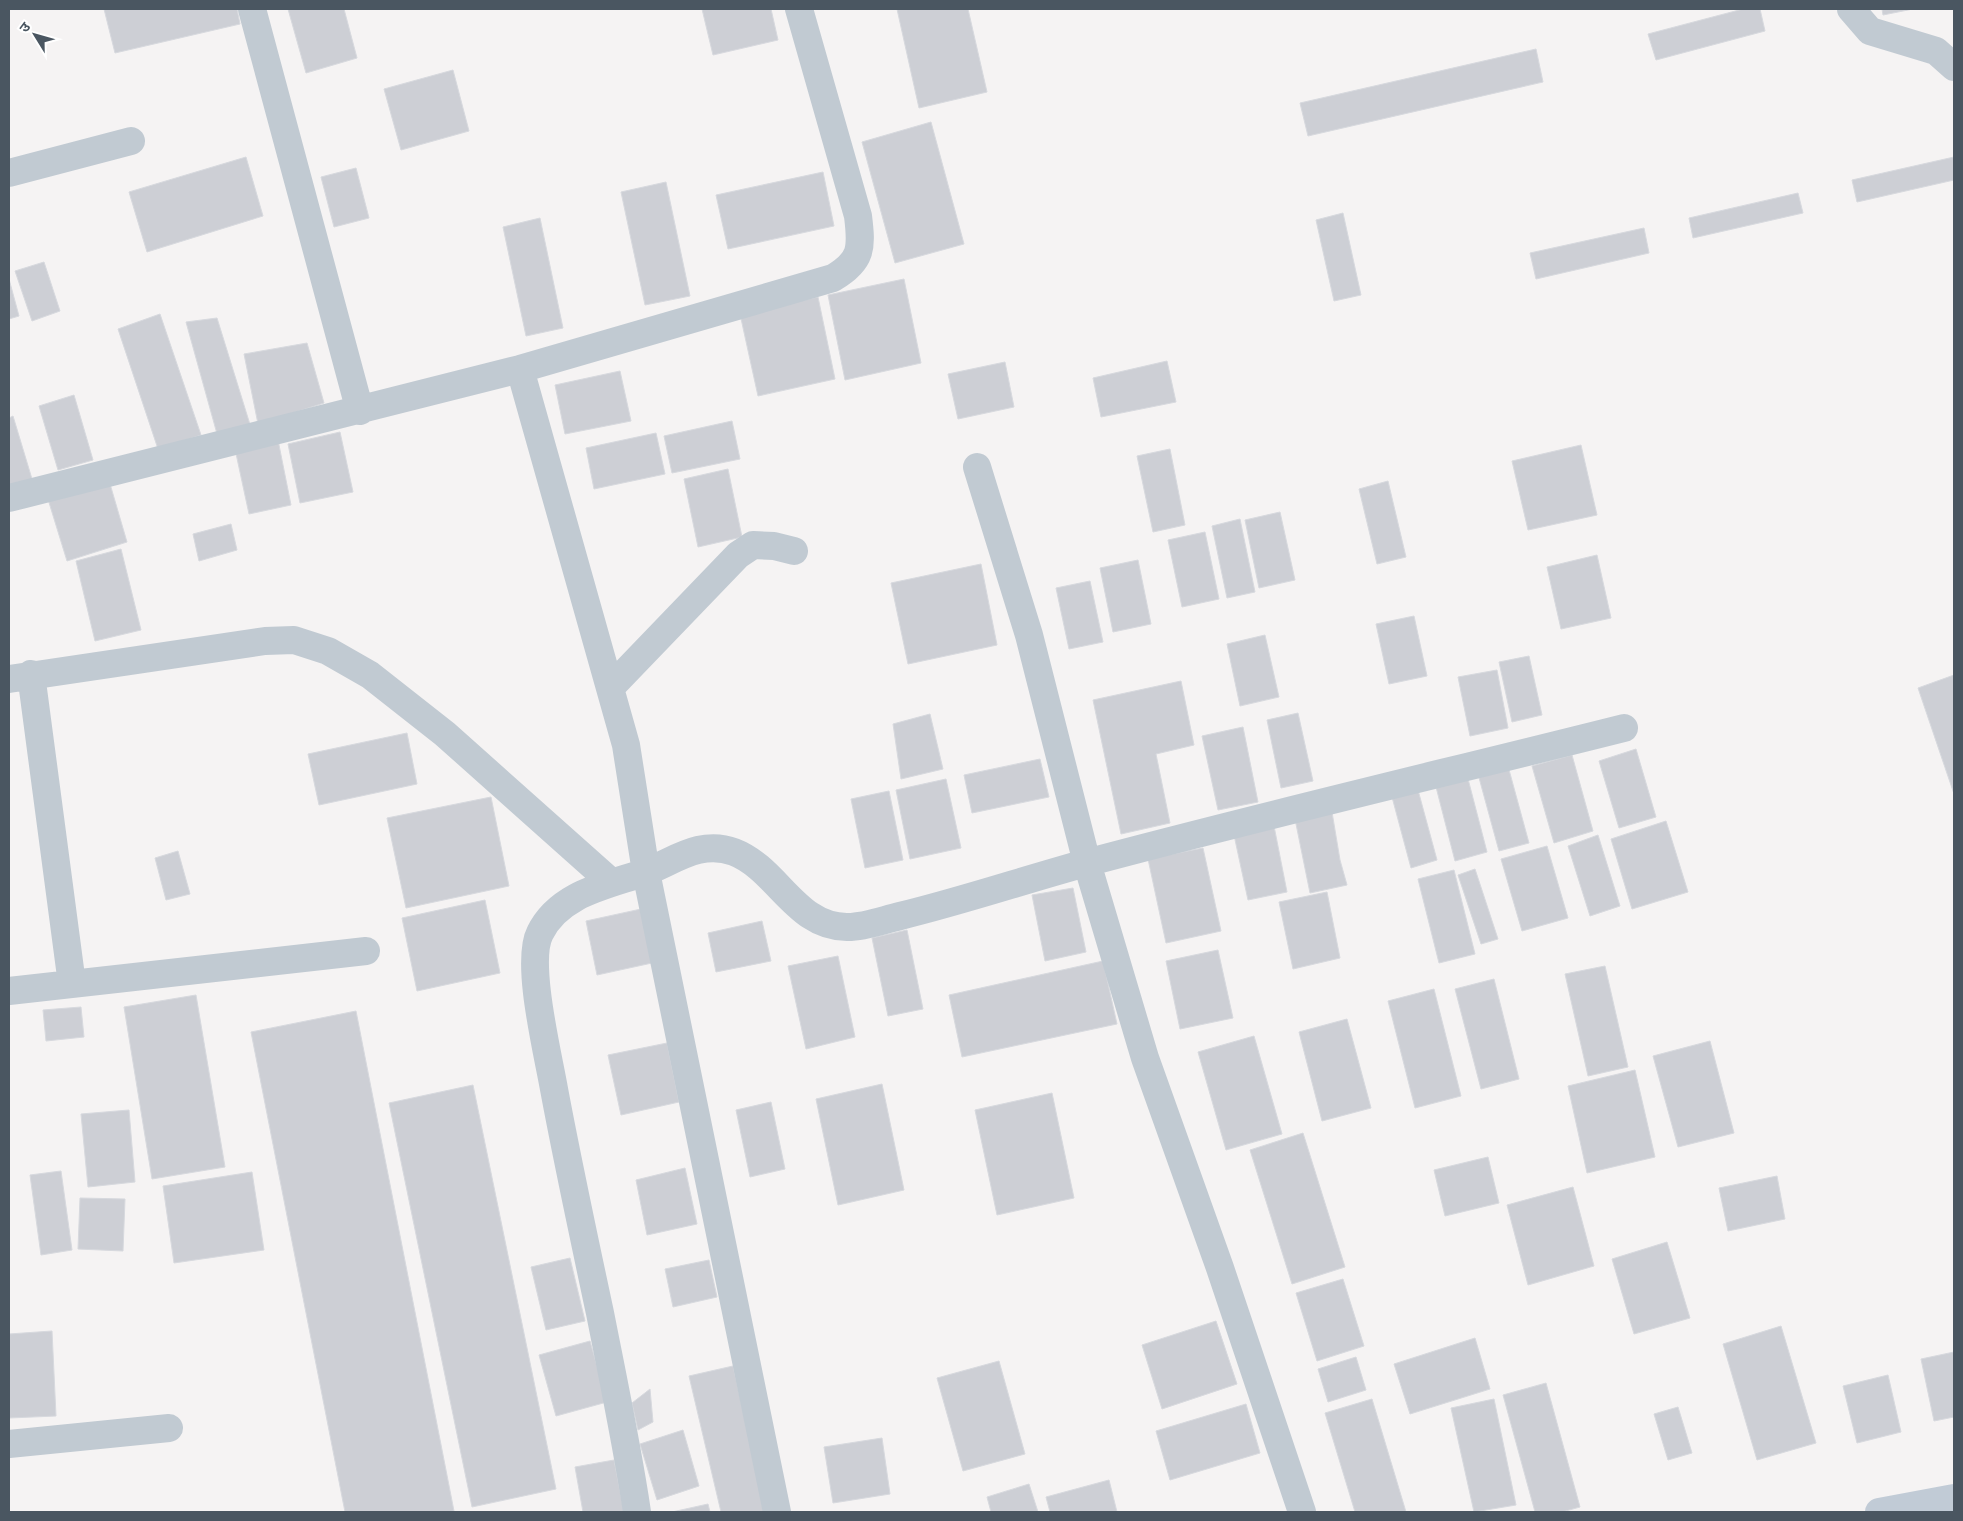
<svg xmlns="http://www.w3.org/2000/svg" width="1963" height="1521" font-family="Karla,'Noto Sans Devanagari',sans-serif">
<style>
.building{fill:#cdcfd5;stroke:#d7d9de}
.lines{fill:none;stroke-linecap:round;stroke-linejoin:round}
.minor{stroke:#c1cad2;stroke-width:28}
.secondary{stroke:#c1cbd6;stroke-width:28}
</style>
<rect width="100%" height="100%" fill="#f5f3f3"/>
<path class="building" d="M104,9H237L240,24L115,53Z
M288,9H344L357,58L306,73Z
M702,9H771L778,40L713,55Z
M897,9H968L987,92L919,108Z
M1743,9H1760L1765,31L1656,60L1648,34Z
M1882,9H1913L1883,15Z
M1536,49L1543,82L1308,136L1300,103Z
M453,70L469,131L401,150L384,89Z
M931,122L964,244L895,263L862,142Z
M246,157L263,216L147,252L129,192Z
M1954,157V180L1857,202L1852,180Z
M356,168L369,218L334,227L321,177Z
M823,172L834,226L728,249L716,195Z
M666,182L690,296L645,305L621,192Z
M1798,193L1803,213L1693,238L1689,218Z
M1343,213L1361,295L1334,301L1316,220Z
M540,218L563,328L526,336L503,227Z
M1644,228L1649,253L1536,279L1530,253Z
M44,262L60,311L32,321L15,271Z
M9,279L19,316L9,319Z
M904,279L921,363L845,380L828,295Z
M818,297L835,379L758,396L740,314Z
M160,314L201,435L158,449L118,329Z
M217,318L252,431L219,441L186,322Z
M307,343L324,403L258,424L244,354Z
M1167,361L1176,402L1101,417L1093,378Z
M1005,362L1014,407L958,419L948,374Z
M620,371L631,421L565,434L555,385Z
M74,395L93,460L58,470L39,406Z
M13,416L32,479L9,487V418Z
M732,421L740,459L672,473L664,436Z
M340,432L353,492L300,503L288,444Z
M656,433L665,474L594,489L586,448Z
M278,440L291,505L249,514L235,449Z
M1581,445L1597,515L1528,530L1512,461Z
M1170,449L1185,525L1153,532L1137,456Z
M728,469L742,537L698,547L684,479Z
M108,477L127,542L67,561L47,496Z
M1388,481L1406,557L1377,564L1359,489Z
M1280,512L1295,580L1259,588L1245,520Z
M1240,519L1255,592L1227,598L1212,526Z
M231,524L237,550L199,561L193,534Z
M1205,532L1219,599L1182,607L1168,540Z
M121,549L141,630L95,641L76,561Z
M1597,555L1611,618L1561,629L1547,567Z
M1138,560L1151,624L1113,632L1100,568Z
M981,564L997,645L908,664L891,583Z
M1090,581L1103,642L1069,649L1056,588Z
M1414,616L1427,676L1389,684L1376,624Z
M1265,635L1279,697L1240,706L1227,644Z
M1529,656L1542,715L1512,722L1499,662Z
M1497,670L1508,728L1470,736L1458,677Z
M1954,675V794L1918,688Z
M1181,681L1194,745L1156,754L1170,823L1121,834L1093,700Z
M1298,713L1313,781L1281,788L1267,720Z
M930,714L943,769L901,779L893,724Z
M1243,727L1258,802L1218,810L1202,736Z
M407,733L417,784L319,805L308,754Z
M1636,749L1656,817L1619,828L1599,761Z
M1572,755L1593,831L1554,843L1532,766Z
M1040,759L1049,797L972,813L964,775Z
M1508,766L1529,843L1499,851L1478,774Z
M1467,775L1487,852L1455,861L1435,783Z
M946,779L961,848L910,859L896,790Z
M1418,790L1437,860L1411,868L1392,797Z
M889,791L903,860L865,868L851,799Z
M491,797L509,886L406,908L387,818Z
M1332,812L1340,860L1347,885L1310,893L1295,819Z
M1666,821L1688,892L1632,909L1611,839Z
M1274,826L1287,892L1248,900L1234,835Z
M1598,835L1620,906L1590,916L1568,846Z
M1547,846L1568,918L1522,931L1501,859Z
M1203,848L1221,931L1166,943L1148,859Z
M178,851L190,894L166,900L155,858Z
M1475,869L1498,939L1481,944L1458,875Z
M1454,870L1475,954L1439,963L1418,879Z
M1073,888L1086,952L1045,961L1032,895Z
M1327,892L1340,958L1293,969L1279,902Z
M485,900L500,973L417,991L402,918Z
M641,909L652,963L597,975L586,921Z
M762,921L771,961L716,972L708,933Z
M907,930L923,1009L888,1016L872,938Z
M1218,950L1233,1018L1180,1029L1166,961Z
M838,956L855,1037L806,1049L788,966Z
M1103,961L1117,1024L962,1057L949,995Z
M1605,966L1628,1067L1588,1076L1565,974Z
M1494,979L1519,1079L1481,1089L1455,989Z
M1434,989L1461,1096L1415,1108L1388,1001Z
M196,995L225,1167L152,1179L124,1007Z
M81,1007L84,1037L46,1041L43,1010Z
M356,1011L454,1511L446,1512H345L251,1032Z
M1347,1019L1371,1108L1322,1121L1299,1032Z
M1254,1036L1282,1134L1226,1150L1198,1052Z
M1710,1041L1734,1133L1678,1147L1653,1056Z
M667,1043L679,1102L621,1115L608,1055Z
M1635,1070L1655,1157L1587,1173L1568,1086Z
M882,1084L904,1190L838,1205L816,1099Z
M473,1085L556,1489L472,1507L389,1103Z
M1052,1093L1074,1198L997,1215L975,1110Z
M771,1102L785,1169L750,1177L736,1110Z
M129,1110L135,1182L88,1187L81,1114Z
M1303,1133L1345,1267L1292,1284L1250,1150Z
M1488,1157L1499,1203L1445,1216L1434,1170Z
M685,1168L697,1224L647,1235L636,1180Z
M61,1171L72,1250L41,1255L30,1175Z
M252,1172L264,1250L174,1263L163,1186Z
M1777,1176L1785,1219L1728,1231L1719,1188Z
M1573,1187L1594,1266L1528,1285L1507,1205Z
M80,1198L125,1199L123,1251L78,1249Z
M1667,1242L1690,1318L1634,1334L1612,1259Z
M570,1258L585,1321L546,1330L531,1267Z
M709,1260L717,1297L673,1307L665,1269Z
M1343,1279L1364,1346L1317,1361L1296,1293Z
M1216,1321L1237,1384L1162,1409L1142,1345Z
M1781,1326L1816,1443L1757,1460L1723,1344Z
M52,1331L56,1416L9,1418V1334Z
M1475,1338L1490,1389L1410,1414L1394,1364Z
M590,1341L607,1402L556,1416L539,1355Z
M1954,1352V1417L1934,1421L1921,1359Z
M1356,1357L1366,1390L1328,1402L1318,1369Z
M999,1361L1025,1454L963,1471L937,1378Z
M733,1366L766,1512H721L689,1376Z
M1888,1375L1901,1432L1857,1443L1843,1386Z
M1546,1383L1580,1507L1562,1512H1535L1503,1395Z
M650,1389L653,1422L638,1430L632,1403Z
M1372,1399L1406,1512H1355L1325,1413Z
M1494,1399L1516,1505L1474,1512L1451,1408Z
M1246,1404L1260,1453L1170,1480L1156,1431Z
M1678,1407L1692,1453L1668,1460L1654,1414Z
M683,1430L699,1486L657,1500L640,1444Z
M882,1438L890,1494L833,1503L824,1447Z
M614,1460L624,1512H583L575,1467Z
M1109,1480L1117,1512H1050L1046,1497Z
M1029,1484L1038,1512H991L987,1497Z
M708,1504L710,1512H672Z"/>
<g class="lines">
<path class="minor" d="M252,9L360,411
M1851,9L1870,31L1936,51L1954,67
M9,173L131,141
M520,369L626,745L646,872L777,1512
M977,467L1029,635L1087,863L1145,1058L1220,1268L1302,1512
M9,498L520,369L833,278C862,261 862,248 858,216L799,9
M31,674L72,984
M9,679L265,641L294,640L328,651L370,675L445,734L611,882
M611,687L738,555L753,545L774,546L794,551
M9,991L366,951
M9,1444L169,1428
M637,1512C627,1445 613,1379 600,1313C584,1238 568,1164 554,1089C548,1054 525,962 540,933C559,894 605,886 643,873C673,862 700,839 734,852C778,869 796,928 848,927C865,927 883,920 900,916C962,901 1024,880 1086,863C1265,815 1445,773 1624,728"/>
<path class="secondary" d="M1879,1512L1954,1498"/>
</g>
<rect width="1963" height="1521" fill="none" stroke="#4a5661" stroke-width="20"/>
<g transform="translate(35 35) rotate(307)" stroke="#ffffff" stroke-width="4" paint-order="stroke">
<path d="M0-4L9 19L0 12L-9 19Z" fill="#4a5661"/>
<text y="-8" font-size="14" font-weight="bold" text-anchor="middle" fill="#4a5661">उ</text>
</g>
</svg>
